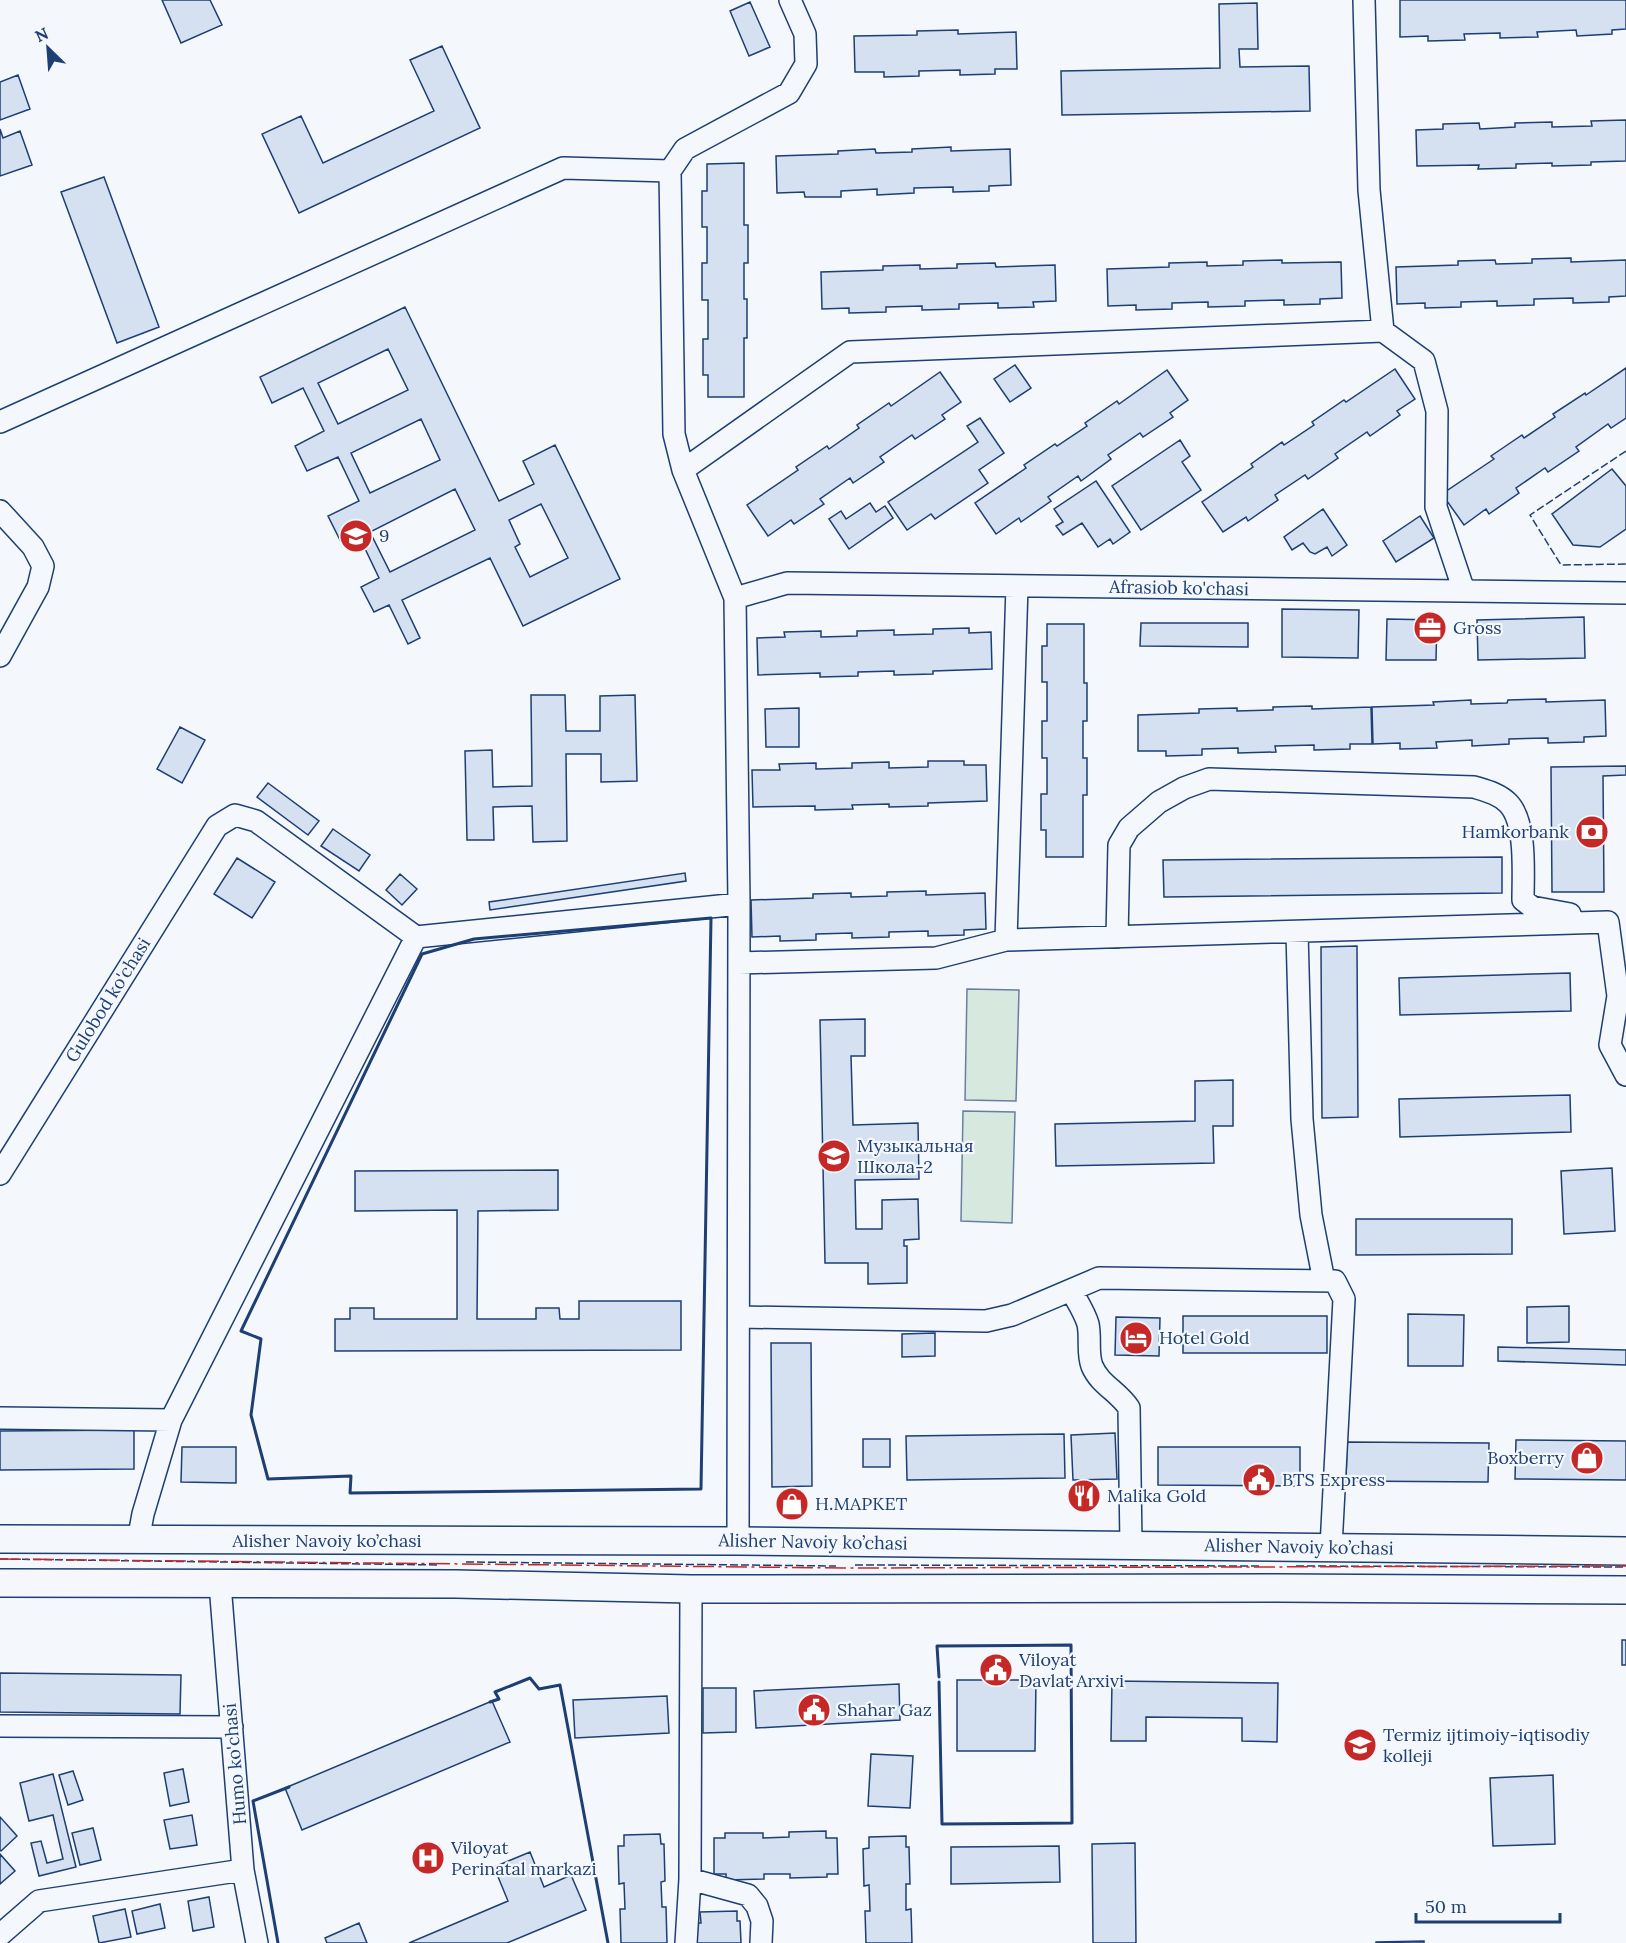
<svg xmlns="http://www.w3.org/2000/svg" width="1626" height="1943" font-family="Lora,serif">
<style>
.green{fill:#d7e8df;stroke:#687fa3;stroke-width:1.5}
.building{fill:#d5e0f0;stroke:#1d3f73;stroke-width:1.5;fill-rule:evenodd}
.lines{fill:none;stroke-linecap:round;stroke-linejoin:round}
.minor-casing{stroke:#1d3f73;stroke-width:24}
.major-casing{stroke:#1d3f73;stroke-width:30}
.minor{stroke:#f4f7fb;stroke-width:21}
.major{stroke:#f4f7fb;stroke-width:27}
.fence{stroke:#1d3f73;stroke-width:1.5;stroke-dasharray:8 3;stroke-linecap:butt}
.wall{stroke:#1d3f73;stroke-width:3}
.power{stroke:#c62828;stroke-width:1.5;stroke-dasharray:21 4.5 3 4.5;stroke-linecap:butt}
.labels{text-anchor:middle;stroke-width:4.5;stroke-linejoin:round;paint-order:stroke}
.poi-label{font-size:18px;fill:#1d3f73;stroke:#f4f7fb;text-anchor:start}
.street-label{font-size:18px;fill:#1d3f73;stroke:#f4f7fb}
</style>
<rect width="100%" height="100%" fill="#f4f7fb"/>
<path class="green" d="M967,989L1019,990L1016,1101L965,1100Z
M963,1111L1015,1112L1012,1223L961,1221Z"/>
<path class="building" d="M162,0H210L222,25L181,43Z
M1400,0H1626V29L1612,30V34L1577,36L1576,30L1537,32L1538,37L1500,38V33L1464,34L1465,40L1428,41V36L1400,37Z
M750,2L770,47L749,56L730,11Z
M1257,3L1258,49H1239L1240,67L1309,66L1310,111L1062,115L1061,71L1220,68L1219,4Z
M958,30V34L1016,32L1017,69H995V74L960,75V70L919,71V76L884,77V72H855L854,36L917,35V31Z
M442,46L480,128L299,213L262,134L301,116L323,163L434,111L410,60Z
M18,75L30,109L0,120V82Z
M1626,120V161L1591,162V165L1552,166V163L1516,164V168L1478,169L1479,165L1417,166L1416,130L1443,129V124L1479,123L1480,129L1515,127V123L1552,122V127L1592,126L1591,121Z
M0,129L3,138L20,131L32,165L0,176Z
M951,147V151L1010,149L1011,185L989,186V191L953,192V187L914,188V193L877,195V189L841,191V197H805L804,192L777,193L776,156L838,154V151L875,149L876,153L912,152V149Z
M744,163V225H748V263H744V299H747V338H744V397H708V375H703V339H708V300H702V263H707V227H702V191H707V164Z
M104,177L159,327L117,343L61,192Z
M1571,258V262L1626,260V296L1609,297V302L1573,303V298L1534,299V305L1497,306V301L1461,302V307L1425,308V303L1397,304L1396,267L1458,265V261L1495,260L1496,264L1532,263V259Z
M1282,260V263L1341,262L1342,298L1320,299V304L1284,305V300L1245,301V306L1208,307V302L1172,303V309L1136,310V305L1108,306L1107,269L1169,267V263L1207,262V266L1243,265V261Z
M995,263L996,267L1055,265L1056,301L1033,302L1034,307L998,308V303L959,304V309L922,310V306L886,307V312L849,313V308L822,309L821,272L883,270V266L920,265V269L957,268V264Z
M405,307L499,501L534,484L523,461L555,445L620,579L523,626L490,558L402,600L420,638L408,644L389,605L374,612L361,587L379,578L358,534L341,542L328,516L359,501L338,457L307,471L295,446L324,431L303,388L272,403L260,377ZM388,349L408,390L338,424L318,383ZM421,419L440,460L370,493L351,453ZM455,489L475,530L390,572L370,532ZM541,504L568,558L530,577L515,547L520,544L509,520Z
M1015,365L1031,388L1010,402L994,379Z
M1626,368V418L1611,428L1608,424L1576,447L1579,451L1548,472L1545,468L1516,488L1519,493L1489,514L1486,509L1464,525L1442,494L1494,459L1491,456L1522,435L1524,438L1555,417L1553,414L1585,393L1586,395Z
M1395,369L1415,399L1397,411L1400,415L1370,436L1367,432L1335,454L1338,458L1308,479L1305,475L1275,495L1278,500L1248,521L1246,517L1223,532L1202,502L1253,467L1251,464L1282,442L1284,445L1314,425L1312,422L1344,400L1346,402Z
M1167,370L1188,400L1170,413L1173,417L1143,437L1140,433L1108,455L1111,459L1081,481L1078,476L1048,497L1051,501L1021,522L1019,518L996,534L975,503L1026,468L1024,465L1055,444L1057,446L1087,426L1085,423L1117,401L1119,404Z
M940,372L961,402L942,415L945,419L915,439L912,435L880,457L884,462L853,483L850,478L820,499L824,504L794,524L791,520L768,536L747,505L798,470L796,467L827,446L829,449L859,428L857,425L889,403L891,406Z
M980,418L1004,453L979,470L988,483L935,519L931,514L907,530L888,502L978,442L967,426Z
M1180,440L1190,456L1182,462L1201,490L1141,530L1112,486Z
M1612,469L1626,486V529L1600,547L1573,545L1552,514Z
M1096,481L1130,532L1113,544L1110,539L1098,547L1082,523L1063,535L1056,526L1063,522L1054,509Z
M870,503L876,512L885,506L893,518L849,549L829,519L841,511L846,519Z
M1323,509L1347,545L1332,556L1327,547L1315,554L1310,552L1303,543L1292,550L1284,537Z
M1420,516L1434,538L1396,562L1383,541Z
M1282,609L1359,610L1358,658L1282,657Z
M1584,617L1585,658L1478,660L1477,620Z
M1387,619L1437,620L1436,660H1386Z
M1141,623H1248V647L1140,646Z
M1047,624H1084V683H1087V721H1083V758H1087V795H1083V857H1046V830H1041V794H1047V758H1042V721H1047V682H1042V646H1047Z
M969,628V633L991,632L992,669L933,671V674L894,675V671L858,672V676L820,677V673L758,675L757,638L785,637L784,632L821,631V637L857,636V631L894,630V635L933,634V629Z
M531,695H565L566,731H600V696L635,695L637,781L601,782V754H566L567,841L533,842L532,806L493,807L494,840H467L465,751L492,750L493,787L532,786Z
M1546,699V702L1605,700L1606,736L1584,737V742L1548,743V738L1509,739V744L1472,746V740L1436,742L1437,748L1400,749V743L1373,744L1372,707L1434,705L1433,702L1471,700V704L1507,703L1508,700Z
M1312,706V709L1371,707L1372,744H1350V749L1314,750V745L1275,746L1276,752L1238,753V748L1202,749V755L1166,756V751H1138V715L1199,713V709L1237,708V711L1273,710V707Z
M799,708V747H766L765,709Z
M180,727L205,740L182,783L157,769Z
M928,761H964V765H986L987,801L928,803V806L889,807V804L852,805L853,809L815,810V806L753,807L752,770H780L779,764L816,763V769L852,768V763L889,762V768L928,767Z
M1626,766V775L1603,776L1604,892H1552L1551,767Z
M268,783L319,821L308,835L257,797Z
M333,829L370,855L359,871L321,846Z
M1502,857V893L1164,897L1163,860Z
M237,858L275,882L252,918L214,894Z
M685,873L686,881L490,910L489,902Z
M400,874L417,889L402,905L386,890Z
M926,891V895L985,893L986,929L964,930V935L928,936V931L889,932V937L852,938V933L816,934V940L780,941V936L752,937L751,900L813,898V894L851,893V897L887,896V892Z
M1357,946L1358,1117L1322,1118L1321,947Z
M1570,973L1571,1011L1400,1015L1399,978Z
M865,1019V1056H851L853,1125L918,1123L919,1179L855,1180L856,1229H882V1200L918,1199L919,1239L904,1240V1246H907V1283L868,1284V1263H825L820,1020Z
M1233,1080V1126H1213L1214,1163L1056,1166L1055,1124L1195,1121V1081Z
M1570,1095L1571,1132L1400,1137L1399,1099Z
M1612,1168L1615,1231L1564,1234L1561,1171Z
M558,1170V1210L478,1211L477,1319H536V1308H559L560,1319H579V1301H681V1350L335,1351V1319H350V1308H374V1319H457V1210L355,1211V1171Z
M1356,1219H1512V1254L1356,1255Z
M1569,1306V1342L1527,1343V1307Z
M1408,1314L1464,1315L1463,1366H1408Z
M1183,1316H1327V1353H1183Z
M1116,1317L1160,1318L1159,1356L1115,1355Z
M935,1333V1356L902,1357V1334Z
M771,1343H811L812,1486L772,1487Z
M1498,1347L1626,1350V1365L1498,1361Z
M134,1430V1469L0,1470V1431Z
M1115,1433L1117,1479L1073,1480L1071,1435Z
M1064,1434L1065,1478L907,1480L906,1436Z
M863,1439H890V1467H863Z
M1516,1440L1626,1441V1480L1515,1479Z
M1347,1442L1489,1443L1488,1482L1346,1481Z
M182,1447H236V1483L181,1482Z
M1158,1447H1300V1486L1158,1485Z
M1622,1640H1626V1665H1622Z
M0,1673L181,1675L180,1714L0,1712Z
M957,1680H1036L1035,1751H957Z
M1112,1681L1278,1683L1277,1742L1242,1741V1718L1146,1717V1741H1111Z
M899,1684L900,1720L756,1728L754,1691Z
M703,1688H736V1732L703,1733Z
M667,1696L669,1733L575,1738L573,1700Z
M492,1701L510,1742L302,1830L285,1788Z
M871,1754L913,1756L910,1808L868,1806Z
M183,1769L189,1802L170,1806L164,1773Z
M73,1771L83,1800L68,1805L59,1775Z
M53,1774L76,1867L39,1876L31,1843L41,1841L47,1863L63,1859L53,1815L29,1821L20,1783Z
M1553,1775L1555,1844L1493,1846L1490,1778Z
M192,1815L197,1845L170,1849L164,1820Z
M0,1817L17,1836L1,1851L0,1850Z
M93,1828L101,1860L80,1865L72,1833Z
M826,1831V1838H837L838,1874H827V1877L790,1878V1874H764V1879L726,1880V1874H714V1838H725V1833H763V1838L789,1837V1832Z
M660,1834L661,1844H664L665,1881L661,1882L662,1907H666L667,1943H621L620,1909H625L624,1883L619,1884L618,1846H624V1835Z
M906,1836V1847H909L910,1884H906V1910L911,1909L912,1943H866L865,1911H870L869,1885L864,1886L863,1849L869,1848V1837Z
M1135,1843L1136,1943H1093L1092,1844Z
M1059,1846L1060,1882L951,1884V1847Z
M530,1852L544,1887L571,1875L586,1910L507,1943H409L508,1901L494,1867Z
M0,1854L15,1871L0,1884Z
M209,1897L214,1927L193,1931L188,1901Z
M160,1904L165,1928L137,1934L132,1911Z
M125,1909L131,1937L99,1943L93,1916Z
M737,1911V1921H740L741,1943H695L694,1923H701L700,1912Z
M359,1923L367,1943H327L325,1938Z
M1424,1941V1943H1376V1942Z"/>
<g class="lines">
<g class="minor-casing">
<path id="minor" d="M1364,0L1369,190L1383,331
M0,422L563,168L670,171
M683,470L850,352L1383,331L1424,361L1437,411L1436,507L1464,591
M0,511L33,547L43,566L38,587L0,656
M735,598L787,583L1626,593
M1297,932L1302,1119L1311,1215L1324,1281
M1117,937L1119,845L1129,828L1159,802L1184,788L1209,779L1474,787C1487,791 1499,794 1508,803C1527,822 1523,874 1523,900L1532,907L1570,914
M1006,940L1017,586
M739,963L936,958L1006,940L1608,922L1618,996L1610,1045L1626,1075
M0,1174L217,826L235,815L256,821L416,937L739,904
M1071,1290C1077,1301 1085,1313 1088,1324C1091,1338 1087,1353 1092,1366C1100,1385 1118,1391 1129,1408L1131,1545
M739,1317L986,1321L1012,1315L1099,1278L1335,1281L1344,1299L1331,1547
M0,1418L171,1420
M138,1541L143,1514L171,1420L416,937
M738,1541L739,904L735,598L683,470L674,434L670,171L685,149L789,93L806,64L805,34L790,0
M220,1584L243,1870L257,1943
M0,1726L232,1727
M690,1879L748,1895L757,1906L762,1921L761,1943
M0,1935L39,1901L243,1870
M686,1943L690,1879L691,1589"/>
</g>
<g class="major-casing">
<path id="major" d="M0,1539L738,1541L1626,1551
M0,1583L456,1584L691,1589L1277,1588L1626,1590"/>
</g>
<use href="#minor" class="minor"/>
<use href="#major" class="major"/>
<path class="fence" d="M1626,451L1530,515L1561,565L1626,564
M0,1559L440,1565
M466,1562L836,1566
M855,1565L1260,1566
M1296,1566L1626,1567"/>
<path class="wall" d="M711,918L701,1489L350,1493L351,1476L268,1479L251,1415L261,1339L241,1331L422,954L474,939Z
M939,1682L942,1824L1072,1823L1071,1645L937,1646L939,1677
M490,1702L499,1699L495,1692L530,1678L539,1689L560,1685L608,1943
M278,1943L253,1801L289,1787"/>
<path class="power" d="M0,1559L843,1568L1626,1566"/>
</g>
<defs>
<g id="school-disc" transform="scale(1.725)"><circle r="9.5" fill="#c62828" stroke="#f4f7fb"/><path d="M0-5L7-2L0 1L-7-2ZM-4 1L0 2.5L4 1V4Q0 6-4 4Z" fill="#fff"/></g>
<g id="office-disc" transform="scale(1.725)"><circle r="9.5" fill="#c62828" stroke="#f4f7fb"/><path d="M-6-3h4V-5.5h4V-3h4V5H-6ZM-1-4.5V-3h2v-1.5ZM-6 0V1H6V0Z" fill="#fff"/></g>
<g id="bank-disc" transform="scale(1.725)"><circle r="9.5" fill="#c62828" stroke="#f4f7fb"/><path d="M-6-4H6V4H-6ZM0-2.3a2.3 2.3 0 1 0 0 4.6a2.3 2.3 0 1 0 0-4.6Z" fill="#fff"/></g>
<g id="hotel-disc" transform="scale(1.725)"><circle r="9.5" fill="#c62828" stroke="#f4f7fb"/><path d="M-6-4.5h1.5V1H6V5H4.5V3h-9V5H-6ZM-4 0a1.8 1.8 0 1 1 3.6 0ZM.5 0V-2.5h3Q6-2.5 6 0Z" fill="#fff"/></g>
<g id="shop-disc" transform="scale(1.725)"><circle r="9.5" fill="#c62828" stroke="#f4f7fb"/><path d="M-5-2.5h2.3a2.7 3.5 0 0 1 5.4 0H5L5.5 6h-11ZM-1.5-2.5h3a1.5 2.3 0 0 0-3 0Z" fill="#fff"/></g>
<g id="civic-disc" transform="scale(1.725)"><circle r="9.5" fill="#c62828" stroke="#f4f7fb"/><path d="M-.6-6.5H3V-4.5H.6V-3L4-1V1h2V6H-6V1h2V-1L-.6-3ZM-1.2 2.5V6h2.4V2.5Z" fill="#fff"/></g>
<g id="restaurant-disc" transform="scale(1.725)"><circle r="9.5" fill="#c62828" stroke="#f4f7fb"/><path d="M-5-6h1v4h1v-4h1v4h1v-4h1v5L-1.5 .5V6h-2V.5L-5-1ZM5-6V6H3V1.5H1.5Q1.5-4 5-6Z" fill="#fff"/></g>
<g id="university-disc" transform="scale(1.725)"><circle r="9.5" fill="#c62828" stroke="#f4f7fb"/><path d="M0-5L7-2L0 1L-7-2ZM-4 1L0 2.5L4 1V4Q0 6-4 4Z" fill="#fff"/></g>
<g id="hospital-disc" transform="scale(1.725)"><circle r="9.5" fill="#c62828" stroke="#f4f7fb"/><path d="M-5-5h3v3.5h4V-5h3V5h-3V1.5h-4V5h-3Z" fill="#fff"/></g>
</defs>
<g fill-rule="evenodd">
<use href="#school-disc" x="356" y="536"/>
<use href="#office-disc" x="1430" y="628"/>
<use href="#bank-disc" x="1592" y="832"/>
<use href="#school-disc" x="834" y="1156"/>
<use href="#hotel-disc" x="1136" y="1338"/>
<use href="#shop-disc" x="1587" y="1458"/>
<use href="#civic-disc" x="1259" y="1480"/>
<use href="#restaurant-disc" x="1084" y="1496"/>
<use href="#shop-disc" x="792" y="1504"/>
<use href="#civic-disc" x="996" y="1670"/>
<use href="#civic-disc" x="814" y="1710"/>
<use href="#university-disc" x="1360" y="1745"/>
<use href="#hospital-disc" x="428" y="1858"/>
</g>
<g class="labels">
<g class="poi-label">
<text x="379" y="542">9</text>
<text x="1453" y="634">Gross</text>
<text x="1569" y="838" text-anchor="end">Hamkorbank</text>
<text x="857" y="1152">Музыкальная<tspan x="857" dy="21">Школа-2</tspan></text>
<text x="1159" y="1344">Hotel Gold</text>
<text x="1564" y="1464" text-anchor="end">Boxberry</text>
<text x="1282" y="1486">BTS Express</text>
<text x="1107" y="1502">Malika Gold</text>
<text x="815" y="1510">Н.МАРКЕТ</text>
<text x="1019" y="1666">Viloyat<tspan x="1019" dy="21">Davlat Arxivi</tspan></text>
<text x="837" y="1716">Shahar Gaz</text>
<text x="1383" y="1741">Termiz ijtimoiy-iqtisodiy<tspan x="1383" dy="21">kolleji</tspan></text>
<text x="451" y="1854">Viloyat<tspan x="451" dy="21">Perinatal markazi</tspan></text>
</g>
<g class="street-label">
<text transform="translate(1179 588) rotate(1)" y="6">Afrasiob ko'chasi</text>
<text transform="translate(108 1000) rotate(-58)" y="6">Gulobod ko'chasi</text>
<text x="327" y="1547">Alisher Navoiy ko’chasi</text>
<text transform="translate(813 1542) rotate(1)" y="6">Alisher Navoiy ko’chasi</text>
<text transform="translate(1299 1547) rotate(1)" y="6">Alisher Navoiy ko’chasi</text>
<text transform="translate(235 1764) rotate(-95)" y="6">Humo ko'chasi</text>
</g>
</g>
<g transform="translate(48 48) rotate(335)" stroke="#f4f7fb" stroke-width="4.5" paint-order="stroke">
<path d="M0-4.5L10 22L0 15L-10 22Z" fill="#1d3f73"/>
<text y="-9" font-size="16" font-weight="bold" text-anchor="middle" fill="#1d3f73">N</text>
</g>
<path d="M1416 1913v9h144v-9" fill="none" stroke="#1d3f73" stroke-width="3"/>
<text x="1425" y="1913" font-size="18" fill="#1d3f73" stroke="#f4f7fb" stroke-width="4.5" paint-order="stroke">50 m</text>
</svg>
